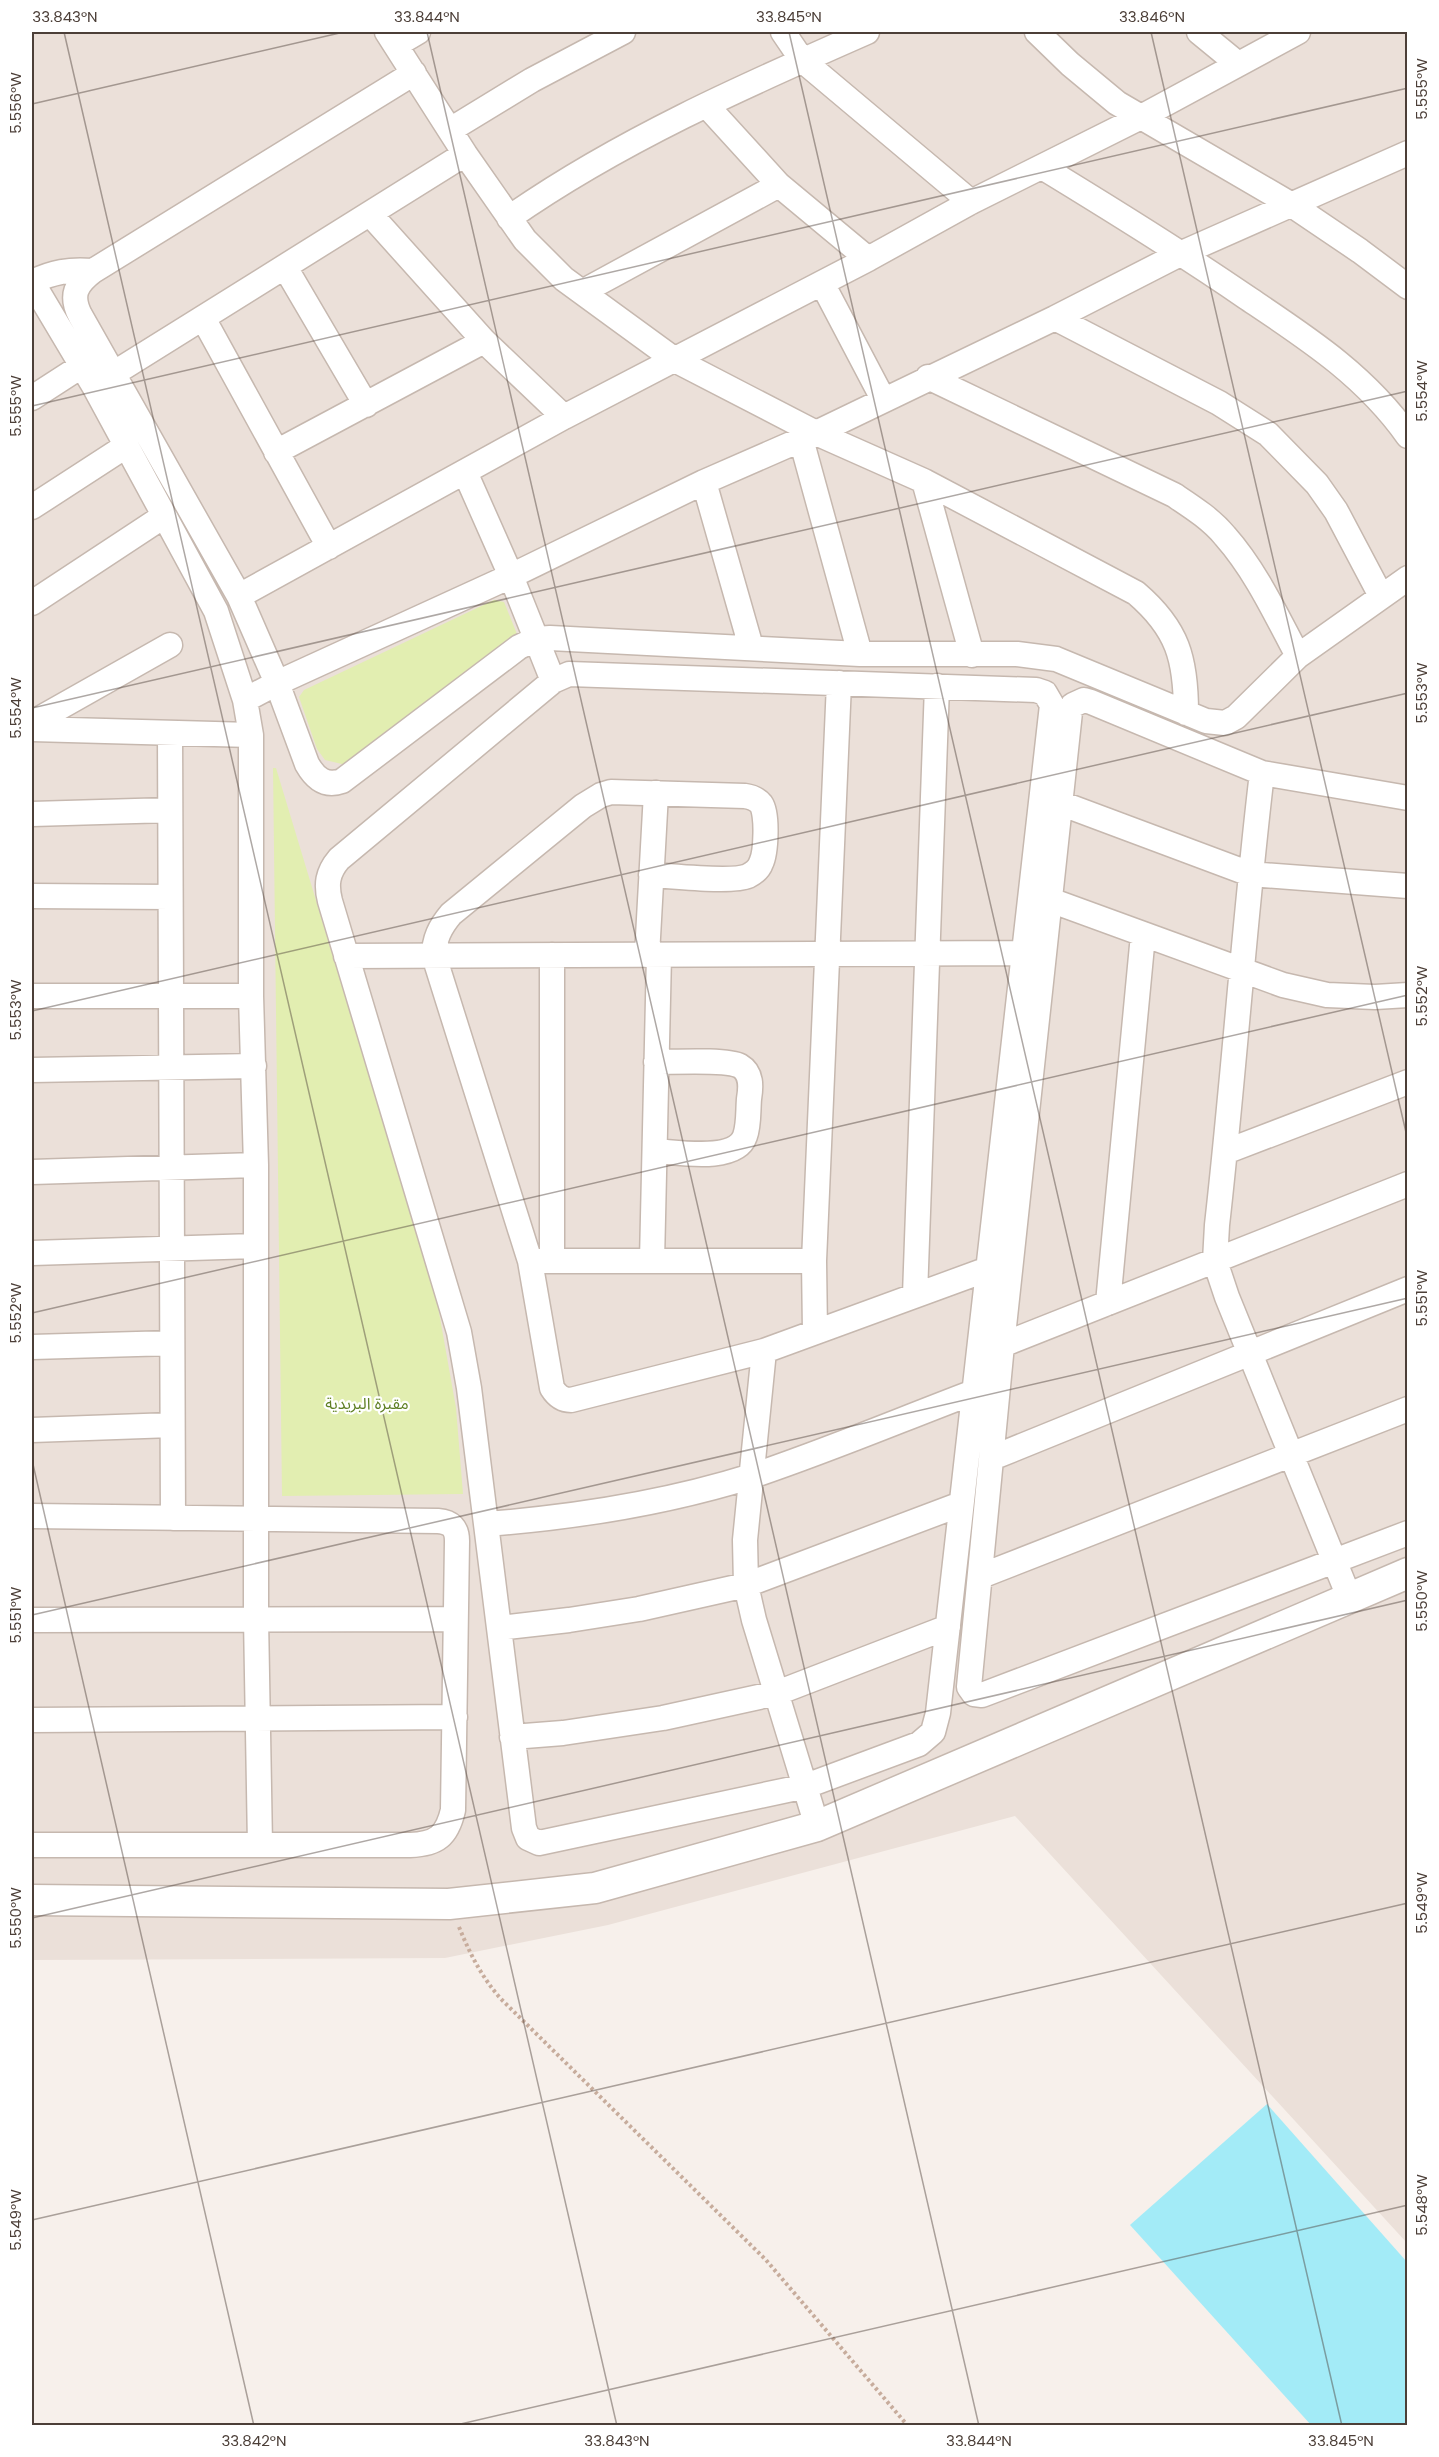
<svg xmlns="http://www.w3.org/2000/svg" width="1439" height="2457" font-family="Poppins,'Noto Sans Arabic',sans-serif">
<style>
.residential{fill:#ebe0d9}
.green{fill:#e2eeb1}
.water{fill:#a3ebf7}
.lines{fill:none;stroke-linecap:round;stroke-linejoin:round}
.minor-casing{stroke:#c6b8af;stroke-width:27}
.tertiary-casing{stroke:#c6b8af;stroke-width:33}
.path{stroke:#c7ac9c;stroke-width:4;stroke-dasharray:3 3;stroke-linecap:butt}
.minor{stroke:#fff;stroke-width:24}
.tertiary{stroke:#fff;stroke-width:30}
.ticks{fill:none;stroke:#4c3f38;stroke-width:1.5;stroke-opacity:0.45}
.labels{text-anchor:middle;stroke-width:4.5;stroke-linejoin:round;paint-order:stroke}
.park-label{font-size:16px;fill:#5e7f23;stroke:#fff}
.neatline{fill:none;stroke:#4c3f38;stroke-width:2}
.ticks-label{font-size:15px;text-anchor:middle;fill:#4c3f38}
</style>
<rect width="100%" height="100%" fill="#f7f0eb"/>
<path class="residential" d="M32,32H1407V2243L1015,1816L608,1925L445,1958L32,1960Z"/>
<path class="green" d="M494,600L504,602L517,634L513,642L346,765L325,760L317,749L299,697L304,690Z
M273,768H276L437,1301L456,1408L463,1494L282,1496Z"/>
<path class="water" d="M1267,2104L1407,2262V2425H1311L1130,2225Z"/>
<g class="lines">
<g class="minor-casing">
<path id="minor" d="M387,32L465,154L525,240L564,279L616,317L675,360L816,433L924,481L1136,593C1178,629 1186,659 1186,713
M783,32L802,60L971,202
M1037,32L1070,64L1117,103L1292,205L1360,251L1408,287
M1199,32L1238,64
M396,45L418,32
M414,73L93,271C76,284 70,295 80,315L239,596L277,683L307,764C315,778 325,787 342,781L519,647L536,639L550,638L860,654H1017L1056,659L1206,721L1225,723L1236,717L1298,656L1408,578
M707,106L779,185L868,259
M450,130L532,80L623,32
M1042,167C1111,209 1179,251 1246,297C1307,338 1365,375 1408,436
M370,214L484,341L564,417
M509,218C619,141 744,86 867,32
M285,267L366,405
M93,271C69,269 53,272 32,282L94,386L216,611L245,700L251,735V996L256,1165V1618L260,1845
M822,283L883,399
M582,292L779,185
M203,318L329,547
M1055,318L1219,403L1268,434L1317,484L1336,511L1381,596
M928,377L1174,495C1192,507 1211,519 1225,536C1256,571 1276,615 1298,656
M100,382L465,154
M32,398L83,365
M801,439L860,654
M276,452L484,341
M465,472L511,576L553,681
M924,481L972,655
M704,482L751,647
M32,507L126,446
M239,596L564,417L868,259L971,202L1141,117L1298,32
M32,603L164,516
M569,674L1036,690L1045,693L1052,705L938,1713L933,1732L919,1744L806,1786L539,1843L528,1838L524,1828L469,1388L459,1332L330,901C326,885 327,873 339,859L553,681Z
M245,700L277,683L511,576L704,482L816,433L1055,318L1182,253L1408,153
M32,723L170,645
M32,729L251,735
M170,733L173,1518
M1262,773C1244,923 1234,1075 1217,1225L1215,1261L1227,1297L1349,1597
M1408,798L1262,773L1091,702L1084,700L1073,705L1070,712L1002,1345L969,1687L974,1694L982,1695L1408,1533
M1060,803L1250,874L1408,886
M32,814L170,810
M651,875C672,876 732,883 748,876C754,873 759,869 761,863C766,853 768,814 761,804C757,799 752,797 745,796L611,792L601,795L583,806L451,914C440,927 434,939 434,956L530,1261L552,1388C557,1396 562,1400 571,1400L764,1351L988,1269
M32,896L170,897
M1050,900L1283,985L1327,995L1375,997L1408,995
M552,955V1261
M647,955L656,793
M346,956L1025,953
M32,996H251
M32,1070L254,1066
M655,1151C677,1152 736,1163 745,1136C749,1125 748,1111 749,1099C751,1087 752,1073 740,1066C727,1059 674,1062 656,1062
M1225,1152L1408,1082
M32,1172L256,1165
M32,1253L255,1246
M538,1261H814
M652,1261L659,955
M915,1295L937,686
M1108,1303L1143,935
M815,1332L814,1261L839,683
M1002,1345L1408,1184
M32,1347L172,1343
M764,1351L745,1540L746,1585L754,1620L817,1826
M32,1430L172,1425
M992,1458L1408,1289
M32,1516L438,1521C451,1522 457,1528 457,1541L453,1810C447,1836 437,1844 410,1845H32
M487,1524C576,1517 666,1503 752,1476C827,1451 900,1420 974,1392
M981,1576L1408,1409
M32,1620L455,1619
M499,1628L569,1620L639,1609L746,1585L961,1504
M32,1720L455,1717
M512,1737L563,1733L663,1718L777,1693L948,1627"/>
</g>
<g class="tertiary-casing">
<path id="tertiary" d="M32,1900L449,1904L595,1888L817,1826L1408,1573"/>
</g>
<path class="path" d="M459,1927C470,1954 482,1978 502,2000L766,2260L908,2426"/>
<use href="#minor" class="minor"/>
<use href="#tertiary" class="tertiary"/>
</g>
<path class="ticks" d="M64,32L617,2426M427,32L979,2426M789,32L1342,2426M1151,32L1408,1141M32,104L344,32M32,406L1408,88M32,708L1408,391M32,1011L1408,693M32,1313L1408,995M32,1460L254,2426M32,1615L1408,1298M32,1918L1408,1600M32,2220L1408,1903M452,2426L1408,2205"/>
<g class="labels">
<g class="park-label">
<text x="367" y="1409">مقبرة البريدية</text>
</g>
</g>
<rect width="1439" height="2457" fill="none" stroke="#ffffff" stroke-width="66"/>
<rect x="33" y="33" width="1373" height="2391" class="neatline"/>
<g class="ticks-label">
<text x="65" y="22">33.843°N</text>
<text x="427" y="22">33.844°N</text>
<text x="789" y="22">33.845°N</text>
<text x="1152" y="22">33.846°N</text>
<text transform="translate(1422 89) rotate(-90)" y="5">5.555°W</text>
<text transform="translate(16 103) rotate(-90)" y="5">5.556°W</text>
<text transform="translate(1422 391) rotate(-90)" y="5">5.554°W</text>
<text transform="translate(16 406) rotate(-90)" y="5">5.555°W</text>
<text transform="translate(1422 693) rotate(-90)" y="5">5.553°W</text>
<text transform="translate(16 708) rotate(-90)" y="5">5.554°W</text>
<text transform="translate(1422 996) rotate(-90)" y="5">5.552°W</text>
<text transform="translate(16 1010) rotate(-90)" y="5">5.553°W</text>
<text transform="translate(1422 1298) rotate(-90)" y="5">5.551°W</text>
<text transform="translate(16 1313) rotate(-90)" y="5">5.552°W</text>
<text transform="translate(1422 1601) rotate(-90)" y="5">5.550°W</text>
<text transform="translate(16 1615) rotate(-90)" y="5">5.551°W</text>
<text transform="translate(1422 1903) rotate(-90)" y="5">5.549°W</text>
<text transform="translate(16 1918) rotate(-90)" y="5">5.550°W</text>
<text transform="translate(1422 2205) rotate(-90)" y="5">5.548°W</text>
<text transform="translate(16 2220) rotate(-90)" y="5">5.549°W</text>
<text x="254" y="2446">33.842°N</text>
<text x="617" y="2446">33.843°N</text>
<text x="979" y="2446">33.844°N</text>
<text x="1341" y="2446">33.845°N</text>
</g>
</svg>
